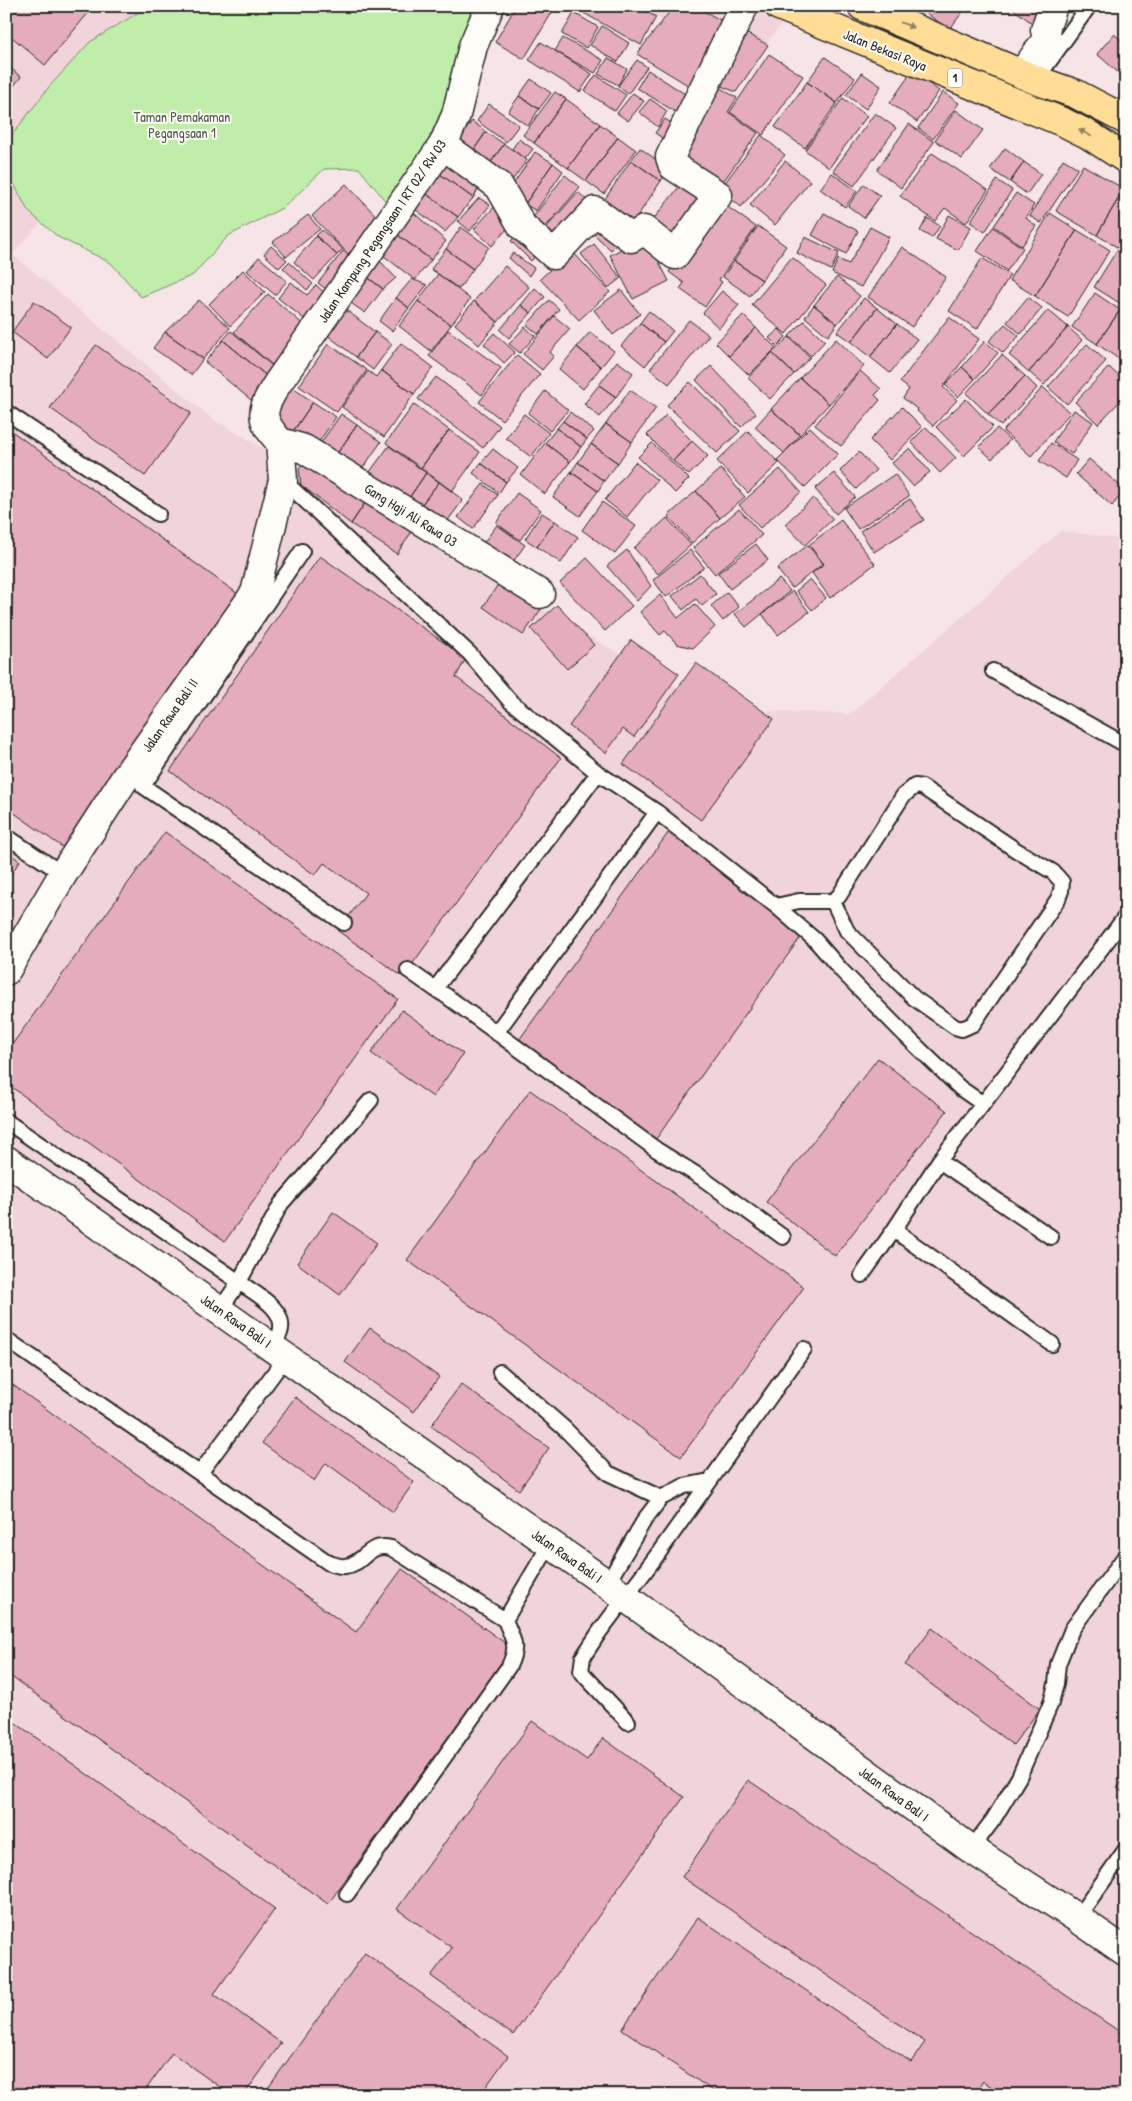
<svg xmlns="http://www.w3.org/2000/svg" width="1132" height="2101" font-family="'Patrick Hand',sans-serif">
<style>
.built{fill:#f1d3da}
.green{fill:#c0edaa;stroke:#768c6a}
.building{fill:#e4acbd;stroke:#2b2b2b}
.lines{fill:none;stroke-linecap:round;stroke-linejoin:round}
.service-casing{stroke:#2b2b2b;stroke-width:18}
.minor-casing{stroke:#2b2b2b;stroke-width:31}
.trunk-casing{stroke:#2b2b2b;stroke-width:31}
.service{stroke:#fdfcf7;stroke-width:14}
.minor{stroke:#fdfcf7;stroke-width:28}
.trunk{stroke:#ffdd96;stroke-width:28}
.oneway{fill:#958460}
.labels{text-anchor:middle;stroke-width:4;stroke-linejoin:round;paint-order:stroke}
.shield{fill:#fdfcf7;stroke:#6a6a68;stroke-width:1}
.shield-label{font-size:12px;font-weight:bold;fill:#2b2b2b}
.street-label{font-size:14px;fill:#2b2b2b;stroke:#fdfcf7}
.park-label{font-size:14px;fill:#505c4b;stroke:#fdfcf7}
</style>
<rect width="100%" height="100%" fill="#f6e4e6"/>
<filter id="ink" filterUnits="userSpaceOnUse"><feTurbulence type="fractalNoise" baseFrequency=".02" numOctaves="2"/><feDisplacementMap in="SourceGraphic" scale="10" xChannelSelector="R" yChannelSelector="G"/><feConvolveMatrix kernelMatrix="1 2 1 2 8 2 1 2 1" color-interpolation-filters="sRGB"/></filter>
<g filter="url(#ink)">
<path class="built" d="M6,6H280L82,177L12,254L211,418L715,709L850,714L1061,531L1114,538L1126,548V2095H6Z
M635,6H795L750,65Z"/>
<path class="green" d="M149,6H472L450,93L423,152L387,203L359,168L324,169L284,207L228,236L193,275L141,297L111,263L58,237L28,211L13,182L6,143L49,87L90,42Z"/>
<path class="building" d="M6,6H94L45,65L6,32Z
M516,6H556L524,59L495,42Z
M583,6H636L656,17L641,45L580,11Z
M674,6H695L722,21L691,87L637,54Z
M917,6H967L949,30Z
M1009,6H1044L1032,23Z
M574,13L598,27L586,48L562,34Z
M602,26L629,43L618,62L590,45Z
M742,31L768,45L736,92L714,83Z
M1114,34L1126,44V69L1121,75L1097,54Z
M563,38L603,60L595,73L555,51Z
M541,42L592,74L580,92L529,60Z
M769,54L803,76L763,135L730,112Z
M825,57L855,78L837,103L807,82Z
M608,58L627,69L618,85L598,74Z
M637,60L647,67L628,94L618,86Z
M6,64L21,77L6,95Z
M648,70L688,96L677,113L637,88Z
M912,71L939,91L917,122L890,103Z
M862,73L881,86L866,109L846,95Z
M596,75L626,95L615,111L585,91Z
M531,79L551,93L539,109L519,96Z
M807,82L837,103L805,148L775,127Z
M717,86L737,98L728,112L758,133L719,187L675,155Z
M555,92L566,99L534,143L523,135Z
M943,92L959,103L933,139L918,128Z
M633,93L644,101L628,121L617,113Z
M519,96L539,109L528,126L508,112Z
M843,98L867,116L829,168L805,150Z
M566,99L600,124L568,168L534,143Z
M650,99L667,111L658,127L639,112Z
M489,104L519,125L506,142L477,121Z
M956,110L983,130L962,159L935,140Z
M875,113L896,128L854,186L833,171Z
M665,119L679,128L673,145L655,133Z
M472,121L486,132L469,157L454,146Z
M600,124L618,137L586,181L568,168Z
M909,124L934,142L901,188L877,170Z
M486,132L504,144L486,169L469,157Z
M761,135L785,155L741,207L720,189Z
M618,137L636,150L604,194L586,181Z
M519,139L533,149L525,159L512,149Z
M504,144L527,160L508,186L486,169Z
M640,148L669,169L661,181L631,160Z
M1005,148L1024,162L1010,182L990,169Z
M535,152L553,163L525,204L508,192Z
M932,153L988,190L966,223L945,208L935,221L900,196Z
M448,155L482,182L473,198L436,171Z
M1063,159L1078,168L1041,223L1030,216Z
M631,160L661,181L633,223L603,202Z
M785,161L810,181L775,225L750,205Z
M1024,162L1041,174L1027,194L1010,182Z
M553,163L563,171L536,211L525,204Z
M1083,165L1124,189L1097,235L1056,211Z
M436,171L473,198L458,217L421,190Z
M832,173L857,191L845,207L820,189Z
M565,175L580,187L544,229L531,220Z
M686,178L705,192L680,224L689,231L679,243L652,221Z
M997,180L1012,190L985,232L970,222Z
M346,184L382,222L348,254L312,216Z
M864,184L880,196L864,218L848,206Z
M1124,189L1126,190V239L1120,249L1097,235Z
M421,190L458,217L445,232L411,206Z
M578,192L593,206L560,244L544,230Z
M1016,193L1034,205L1026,218L1036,226L1022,246L994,226Z
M479,198L490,205L470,231L458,221Z
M718,200L756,227L719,280L722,282L705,307L680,289L684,283L669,272Z
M495,206L513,222L492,246L474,229Z
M407,207L446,241L431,260L390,229Z
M824,213L858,231L846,254L812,235Z
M1050,213L1077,230L1035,296L1009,280Z
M308,215L320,229L286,257L273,242Z
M949,215L971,227L958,250L936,239Z
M596,217L620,241L611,250L586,227Z
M927,218L940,226L932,238L920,231Z
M758,226L786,246L762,280L734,261Z
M461,227L489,247L473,269L446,249Z
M870,227L889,237L861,287L832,273L838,259L849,264Z
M993,227L1023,248L1007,271L977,251Z
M390,229L431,260L415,280L375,249Z
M322,230L343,249L337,255L316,236Z
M1077,230L1110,250L1068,317L1035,296Z
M521,231L541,250L531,261L511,241Z
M316,236L337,255L314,280L294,262Z
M646,237L669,281L633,299L610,255Z
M805,237L839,253L831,270L797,253Z
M594,244L621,278L608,288L581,254Z
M271,246L287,260L279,268L264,254Z
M902,247L946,277L912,327L868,297Z
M1126,248V307L1094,287L1117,250L1122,254Z
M446,249L473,269L459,289L431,269Z
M571,250L610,292L579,320L540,279Z
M343,251L359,263L334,295L318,283Z
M513,253L534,268L529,276L509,258Z
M259,257L287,281L275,295L247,271Z
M792,257L826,285L786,334L752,305Z
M982,258L1010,275L977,329L949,311Z
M380,261L396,278L383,289L366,276Z
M734,261L762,280L750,296L723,277Z
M289,262L313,284L307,290L283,268Z
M505,266L529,287L498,322L474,301Z
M243,270L265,292L230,326L209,304Z
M438,274L470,299L451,325L418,301Z
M366,276L383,289L365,313L348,301Z
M837,277L860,296L837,324L814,305Z
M412,279L427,285L409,308L396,298Z
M291,282L307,295L316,285L333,301L313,326L278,298Z
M535,288L545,297L531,313L521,305Z
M621,290L640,314L613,335L594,310Z
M722,291L739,305L719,328L703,313Z
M1095,293L1120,310L1097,344L1072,327Z
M268,294L306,327L272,365L234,332Z
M1028,297L1042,308L1021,334L1007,322Z
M396,298L409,308L392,331L379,321Z
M864,298L877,308L851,342L837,332Z
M199,300L230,328L203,359L165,332Z
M549,300L559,309L538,334L527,325Z
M34,301L71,327L48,359L12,332Z
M418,301L451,325L431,351L399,326Z
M474,301L498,322L479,345L455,324Z
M521,305L531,313L509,338L500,330Z
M814,305L837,324L828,336L805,317Z
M877,308L897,324L870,357L851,342Z
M346,310L375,332L356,357L327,335Z
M1048,310L1068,327L1029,372L1009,355Z
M1120,310L1126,314V364L1097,344Z
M649,311L673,331L664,342L640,323Z
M743,315L756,328L729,356L716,343Z
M554,316L570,329L550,352L554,356L542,370L523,354Z
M949,317L979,339L943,387L957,400L933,426L916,410L917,409L903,398L909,389L900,382Z
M689,320L709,335L669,384L650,369Z
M804,321L825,341L811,356L789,336Z
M640,323L664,342L645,366L621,346Z
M897,324L917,339L890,373L870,357Z
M1005,324L1019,336L1003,353L989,341Z
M525,327L535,336L520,353L509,344Z
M1068,327L1082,340L1044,385L1029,372Z
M756,328L776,348L749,375L729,356Z
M779,329L786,337L777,346L769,338Z
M448,330L501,368L482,395L429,356Z
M231,331L276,369L269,378L223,340Z
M165,332L203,359L191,375L153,348Z
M375,332L392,344L373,370L356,357Z
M590,332L614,351L601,367L577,347Z
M494,333L515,352L504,363L484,344Z
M789,337L810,357L794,374L772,353Z
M836,339L864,366L829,404L800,378Z
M223,340L269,378L251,400L205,362Z
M985,341L998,353L975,379L962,367Z
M401,343L433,367L414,394L381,370Z
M328,344L367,370L337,412L299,386Z
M1087,344L1106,361L1067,404L1048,387Z
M96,345L191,413L145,476L50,408Z
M577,347L601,367L583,389L559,369Z
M772,353L794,374L770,399L748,378Z
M517,355L540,374L502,420L479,402Z
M1002,355L1025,376L988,414L966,393Z
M617,361L633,373L616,397L599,385Z
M711,366L756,413L741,427L696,380Z
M962,367L975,379L958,397L945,385Z
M1109,367L1126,383V395L1098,424L1075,402Z
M381,370L414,394L384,437L342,407L368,371L376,377Z
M860,371L881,389L875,395L880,400L841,446L815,425Z
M1025,376L1037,388L1001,426L988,414Z
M436,377L500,426L483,448L418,399Z
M800,378L829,404L800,435L771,409Z
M690,382L740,431L717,453L667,405Z
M599,385L616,397L600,417L584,404Z
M290,386L313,402L292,433L269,418Z
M1043,387L1070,413L1031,456L1003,431Z
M630,390L656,408L632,442L606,424Z
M545,391L568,410L550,431L528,413Z
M966,399L993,427L964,456L936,427Z
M313,402L336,417L314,449L292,433Z
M414,404L449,430L421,468L386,443Z
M902,407L922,427L890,460L870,440Z
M771,409L800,435L784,453L755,427Z
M1074,410L1093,422L1072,454L1053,442Z
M570,412L594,431L587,439L563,421Z
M341,414L357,425L334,458L318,447Z
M524,414L549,433L531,457L506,438Z
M666,415L692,441L673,461L647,435Z
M563,421L587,439L581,447L557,428Z
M606,424L632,442L618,463L591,444Z
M357,425L381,442L358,475L334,458Z
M6,427L245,599L65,849L6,807Z
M810,427L838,454L805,487L777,460Z
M926,427L956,458L940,473L911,442Z
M557,428L581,447L570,462L545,443Z
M997,428L1010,440L992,459L979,447Z
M449,430L480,452L452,491L421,468Z
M748,431L779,463L748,493L717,461Z
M692,441L708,456L689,475L673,461Z
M545,443L570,462L545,494L521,475Z
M652,443L689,479L675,493L638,457Z
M1051,443L1077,460L1066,478L1039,461Z
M591,444L618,463L604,481L578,462Z
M389,446L426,473L407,501L369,473Z
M910,448L930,472L913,486L892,463Z
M493,449L518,468L506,482L481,463Z
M859,452L876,470L856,489L840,471Z
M309,457L369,497L351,524L301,485L299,468Z
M1089,459L1125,490L1112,506L1076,474Z
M578,462L604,481L598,491L571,472Z
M635,462L657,480L627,517L605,500Z
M481,463L506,482L499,493L473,473Z
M721,469L745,497L720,518L696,491Z
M780,469L801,492L760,528L739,505Z
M571,472L598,491L580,516L553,497Z
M426,473L439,482L418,509L407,501Z
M834,473L855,497L836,514L815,489Z
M895,474L909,496L858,529L844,508Z
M439,482L463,500L443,527L418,509Z
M483,484L498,495L473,529L458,517Z
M696,491L720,518L692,543L668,516Z
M517,493L541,510L520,540L496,523Z
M369,497L414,528L397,554L351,524Z
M813,498L833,519L805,545L785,524Z
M910,499L924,520L874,552L860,531Z
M602,502L636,526L615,554L582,530Z
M739,509L762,535L715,574L693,548Z
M542,513L555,521L537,547L525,539Z
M667,518L691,545L658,574L634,548Z
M841,520L875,564L830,598L812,573L824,564L809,545Z
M555,521L578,537L561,563L537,547Z
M497,525L525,545L510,566L481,546Z
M756,544L768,560L730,589L718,573Z
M808,545L823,564L792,588L777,569Z
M627,550L651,586L637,601L607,566Z
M690,550L704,567L666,597L653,580Z
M320,556L466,658L456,677L561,758L403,977L338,931L366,893L324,863L315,875L170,771Z
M587,558L632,606L605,631L560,583Z
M700,574L716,594L702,606L696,599L683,610L672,596Z
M503,577L544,605L523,635L483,607Z
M779,579L790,591L746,627L735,614Z
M810,579L826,598L812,610L796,591Z
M793,591L809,612L778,635L762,614Z
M727,592L739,607L723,621L711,606Z
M660,595L678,618L695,604L715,627L693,648L677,644L665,631L660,635L640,612Z
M557,605L594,645L567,669L531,629Z
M631,640L679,674L634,737L623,729L606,753L569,726Z
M696,663L774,719L701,820L623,764Z
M165,832L398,999L225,1241L6,1083V1053Z
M668,833L805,931L656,1139L519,1040Z
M6,851L20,861L6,881Z
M402,1010L463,1054L433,1097L371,1053Z
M878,1058L947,1111L835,1256L766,1202Z
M530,1090L804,1287L681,1457L407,1260Z
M333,1212L377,1243L340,1295L297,1263Z
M370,1328L439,1377L414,1412L345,1362Z
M6,1380L356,1632L402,1569L512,1648L328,1904L6,1673Z
M461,1384L549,1448L519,1490L431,1426Z
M295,1397L414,1482L393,1512L326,1463L314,1481L262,1443Z
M932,1628L1040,1709L1013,1745L905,1665Z
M6,1716L275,1909L214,1994L281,2043L244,2095H231L172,2053L142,2095H6Z
M532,1721L587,1760L603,1738L684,1797L513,2035L431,1976L452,1948L397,1909Z
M1126,1776V1795L1117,1788Z
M748,1780L1126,2036V2095H1003L983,2081L974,2095H719L622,2029L698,1917L911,2062L925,2042L682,1877Z
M365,1953L508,2056L480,2095H263Z"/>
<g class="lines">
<g class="service-casing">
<path id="service" d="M1036,80L1089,6
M6,412L158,514
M283,480L470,654L510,701L598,773L657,812L776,906L815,940L842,971L906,1036L960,1088L983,1104L1126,916
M302,551L143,786L344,923
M993,671L1126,745
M598,773L435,989L445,995L657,1150L702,1178L783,1237
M6,836L63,874
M776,906L799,901H833L839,896L903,796L915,786L922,787L1016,850L1053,872L1062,882L1061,891L1058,899L973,1024L962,1029L955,1027L914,998L847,931L833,901
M408,970L435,989
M496,1033L657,812
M6,1121L239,1282L220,1310
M939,1161L1051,1237
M894,1230L1052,1344
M862,1275L894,1230L939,1161L983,1104
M6,1339L329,1563C333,1564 340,1567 345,1566C365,1564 367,1542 391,1548L505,1620L550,1544
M271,1346C274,1342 278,1338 280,1333C288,1309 255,1294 239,1282L281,1204L371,1100
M500,1372L565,1429L608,1473L661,1498L645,1519L607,1584
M200,1473L286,1357
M661,1498L684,1486L709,1481
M628,1722L585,1676L581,1671L583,1657L600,1631L655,1558L804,1349
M971,1849L993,1820L1019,1777L1051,1703L1056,1684L1058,1664L1072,1629L1126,1555
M347,1894L509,1666C519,1645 513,1640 505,1620
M1077,1918L1126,1849"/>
</g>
<g class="minor-casing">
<path id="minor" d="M1022,74L1047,39L1045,30L1053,6
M443,145L499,186L522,226L554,255L595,211L631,238L644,230L675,255L718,195L673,166L670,157L744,6
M280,442C258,418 261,410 277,384L443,145L456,115L473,46L490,6
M280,442L304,449L540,594
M6,971L63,874L127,775L255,593L283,480L280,442
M6,1160L607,1584L971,1849L1077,1918L1126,1952"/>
</g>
<g class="trunk-casing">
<path id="trunk" d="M779,6L1065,123L1089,135L1126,159
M862,6L1036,80L1076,94L1126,120"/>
</g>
<use href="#service" class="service"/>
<use href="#minor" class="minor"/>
<use href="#trunk" class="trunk"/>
</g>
<defs><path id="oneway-solid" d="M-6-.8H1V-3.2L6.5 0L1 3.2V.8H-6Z" transform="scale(1.25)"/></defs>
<g class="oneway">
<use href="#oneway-solid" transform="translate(907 25) rotate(23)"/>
<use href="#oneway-solid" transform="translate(1085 133) rotate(-153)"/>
</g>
</g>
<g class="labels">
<rect class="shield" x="947.5" y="68.5" width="15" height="19" rx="4"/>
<g class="shield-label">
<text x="955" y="82">1</text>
</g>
<g class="street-label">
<text transform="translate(885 50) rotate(22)" y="5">Jalan Bekasi Raya</text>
<text transform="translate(382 231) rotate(-56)" y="5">Jalan Kampung Pegangsaan I RT 02/ RW 03</text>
<text transform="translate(411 515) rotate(32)" y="5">Gang Haji Ali Rawa 03</text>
<text transform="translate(170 715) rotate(-55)" y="5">Jalan Rawa Bali II</text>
<text transform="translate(236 1321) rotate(35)" y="5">Jalan Rawa Bali I</text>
<text transform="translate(567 1556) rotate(35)" y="5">Jalan Rawa Bali I</text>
<text transform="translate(894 1794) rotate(36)" y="5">Jalan Rawa Bali I</text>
</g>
<g class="park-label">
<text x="182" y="122">Taman Pemakaman<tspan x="182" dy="16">Pegangsaan 1</tspan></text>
</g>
</g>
<rect width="1132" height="2101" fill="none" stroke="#fdfcf7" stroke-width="25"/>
<rect x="12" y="12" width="1107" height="2076" fill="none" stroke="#2b2b2b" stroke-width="2" filter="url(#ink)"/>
</svg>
